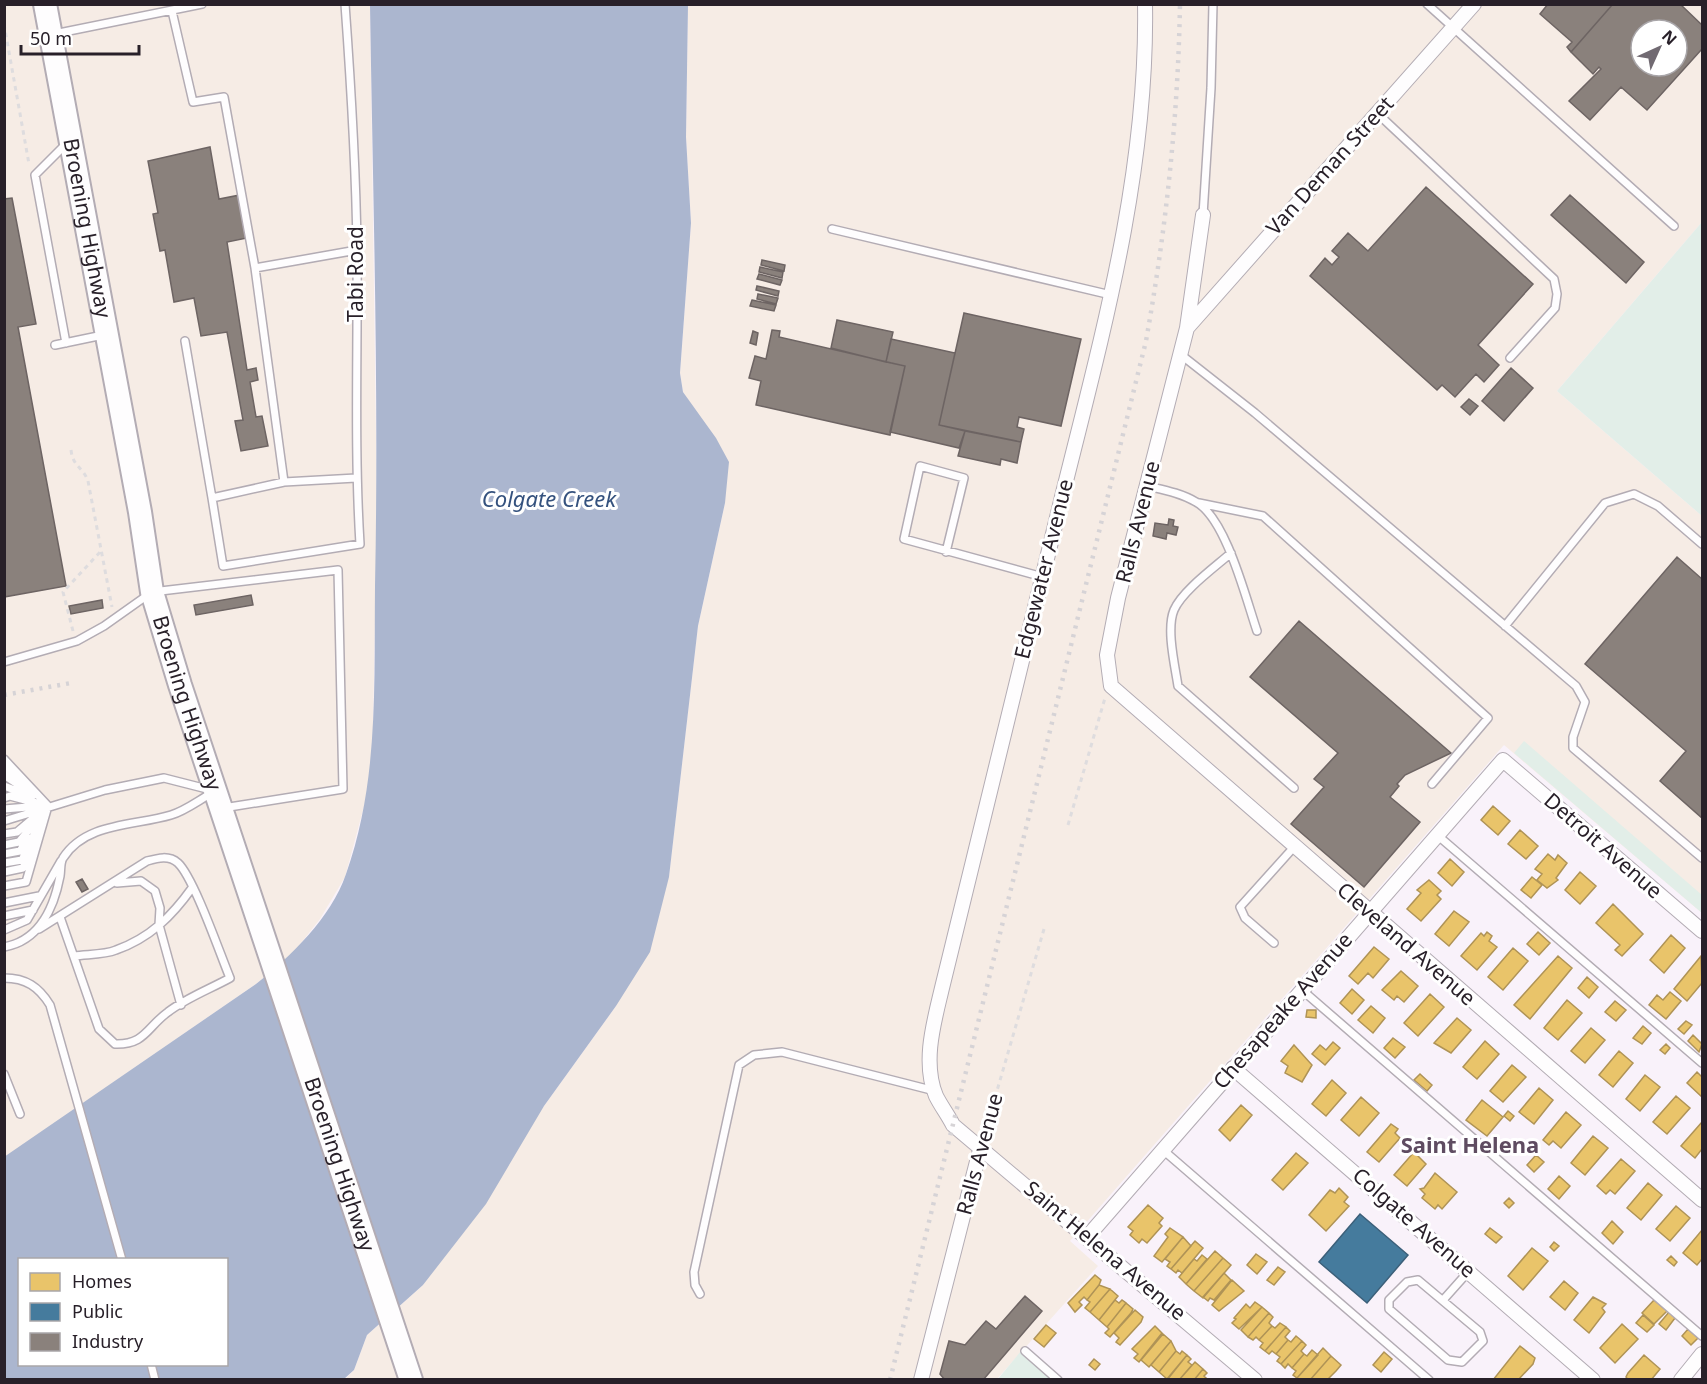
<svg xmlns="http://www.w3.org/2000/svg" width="1707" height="1384" font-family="'Noto Sans',sans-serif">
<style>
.industrial{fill:#f6ece5;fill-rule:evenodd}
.green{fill:#e2eee8}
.water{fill:#abb6cf;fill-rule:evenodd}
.homes{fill:#e9c46a;stroke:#af9356;stroke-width:1.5}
.public{fill:#457b9d;stroke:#3c607a;stroke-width:1.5}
.industry{fill:#8a817c;stroke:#6d6463;stroke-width:1.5;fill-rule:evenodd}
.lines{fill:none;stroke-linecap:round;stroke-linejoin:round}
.service-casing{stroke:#b3acb4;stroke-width:10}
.minor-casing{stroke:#b3acb4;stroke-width:16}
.primary-casing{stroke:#b3acb4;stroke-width:26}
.path{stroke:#dedcde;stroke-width:3;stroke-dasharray:4.5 4.5;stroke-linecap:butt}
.service{stroke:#fefdfe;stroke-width:7}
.minor{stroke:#fefdfe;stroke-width:14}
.primary{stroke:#fefdfe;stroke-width:22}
.rail{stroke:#d6d3d6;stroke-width:4.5;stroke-dasharray:3 6;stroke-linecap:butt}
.labels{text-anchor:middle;stroke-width:6;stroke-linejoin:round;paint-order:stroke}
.street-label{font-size:21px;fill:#282029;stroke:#fff}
.water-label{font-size:22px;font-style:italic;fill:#35527e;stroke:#fff}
.neighbourhood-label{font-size:22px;font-weight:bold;fill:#5f4c61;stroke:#fff}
</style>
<rect width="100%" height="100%" fill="#f9f2fa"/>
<path class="industrial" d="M4,5H370L377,509L373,730L369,788L345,877L320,919L290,957L256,984L5,1157Z
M688,5H1702V222L1557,391L1702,516V913L1504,745L1070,1241L1098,1266L997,1379L344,1380L354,1370L367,1335L423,1285L544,1106L616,1006L669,876L698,626L725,503L698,415L683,392L680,373L691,223L686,137ZM1641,30H1677V66H1641Z"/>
<path class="green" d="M1702,222V516L1557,391Z
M1524,741L1702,895V913L1514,753Z
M1021,1351L1053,1379L997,1380Z"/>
<path class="water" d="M370,5H688L686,137L691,223L680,373L683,392L716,438L729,462L725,503L698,626L669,877L650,952L616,1006L544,1106L486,1204L423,1285L367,1335L354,1370L344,1379H5L4,1157L256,984C291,956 331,918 346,874C379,782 374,683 375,586C379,393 373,198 370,5ZM20,1260H226V1364H20Z"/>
<path class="homes" d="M1493,806L1510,821L1498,835L1481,820Z
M1520,830L1538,846L1526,859L1508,844Z
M1548,854L1555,860L1558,855L1567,863L1556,878L1558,880L1547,888L1537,880L1542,874L1535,869Z
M1450,859L1464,872L1452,886L1438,873Z
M1580,872L1596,886L1580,904L1565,890Z
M1532,877L1542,885L1531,898L1521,890Z
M1429,880L1441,891L1437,895L1441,899L1421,921L1407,909L1421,893L1417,890Z
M1613,904L1643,934L1622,956L1615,950L1620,945L1596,923Z
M1454,911L1469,922L1449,946L1435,934Z
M1487,932L1492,936L1489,941L1497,947L1477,970L1461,956L1481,933L1484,936Z
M1538,932L1550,943L1539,955L1527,944Z
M1671,935L1685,948L1664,973L1650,960Z
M1374,947L1389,959L1373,978L1368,973L1358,984L1349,976Z
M1513,948L1528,961L1503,990L1488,977Z
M1558,956L1572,968L1530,1019L1514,1005Z
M1701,956L1702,983L1687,1001L1674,989Z
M1401,971L1418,986L1404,1002L1397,996L1394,1000L1382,990Z
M1587,977L1598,987L1589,998L1578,988Z
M1352,989L1364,1000L1352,1014L1340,1003Z
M1670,992L1681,1001L1666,1019L1649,1005L1657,995L1663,1000Z
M1430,994L1444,1007L1418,1036L1404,1023Z
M1567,1000L1582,1013L1558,1040L1544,1028Z
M1615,1001L1626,1010L1616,1021L1605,1012Z
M1371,1006L1385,1018L1373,1033L1358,1020Z
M1307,1010H1316V1018L1306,1017Z
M1457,1018L1471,1030L1451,1053L1434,1043Z
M1686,1021L1692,1025L1684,1034L1678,1029Z
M1643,1026L1651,1033L1642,1044L1633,1038Z
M1591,1028L1605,1040L1585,1063L1571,1051Z
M1693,1035L1702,1044L1699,1052L1688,1041Z
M1393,1038L1405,1047L1395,1058L1384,1048Z
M1485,1041L1499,1054L1477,1079L1463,1067Z
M1333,1042L1340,1048L1325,1065L1312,1054L1320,1045L1326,1050Z
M1666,1044L1670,1048L1665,1054L1660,1050Z
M1294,1045L1312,1065L1302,1082L1285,1073L1288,1066L1281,1061Z
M1619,1051L1633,1063L1613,1087L1599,1075Z
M1512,1065L1526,1077L1503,1102L1490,1091Z
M1697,1072L1702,1077V1097L1687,1083Z
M1420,1074L1432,1085L1427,1091L1414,1080Z
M1645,1075L1660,1087L1640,1111L1626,1099Z
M1332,1080L1346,1093L1326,1116L1312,1104Z
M1539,1088L1553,1100L1534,1124L1519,1112Z
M1676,1096L1690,1108L1667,1134L1653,1122Z
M1361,1097L1379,1113L1359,1136L1341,1120Z
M1482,1100L1503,1117L1487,1136L1466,1120Z
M1241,1105L1252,1115L1230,1141L1219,1130Z
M1508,1111L1514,1116L1510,1121L1504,1116Z
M1566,1112L1581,1125L1561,1148L1553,1141L1549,1145L1543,1140Z
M1702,1122V1149L1695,1158L1681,1146Z
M1391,1124L1398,1129L1395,1133L1400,1138L1379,1162L1367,1152Z
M1593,1136L1608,1148L1585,1175L1571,1163Z
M1414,1152L1426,1164L1407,1186L1394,1175Z
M1296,1153L1308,1163L1283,1190L1272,1180Z
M1536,1155L1544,1162L1534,1172L1527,1165Z
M1621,1159L1635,1171L1615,1194L1610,1190L1606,1194L1597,1186Z
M1435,1173L1457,1192L1442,1209L1438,1205L1435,1209L1422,1198L1425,1194L1420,1189L1424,1188Z
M1559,1176L1570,1186L1559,1199L1548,1189Z
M1648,1183L1662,1195L1641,1220L1627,1208Z
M1339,1188L1348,1197L1344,1202L1349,1206L1326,1231L1309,1215L1330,1190L1335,1193Z
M1509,1198L1514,1203L1509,1208L1504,1203Z
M1148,1205L1163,1218L1159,1223L1162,1226L1147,1243L1142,1239L1139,1243L1130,1235L1133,1231L1128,1227Z
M1676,1206L1690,1218L1670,1241L1656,1229Z
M1612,1221L1623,1232L1613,1244L1602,1233Z
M1170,1228L1183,1237L1162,1262L1154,1256L1168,1237L1165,1234Z
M1490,1228L1502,1237L1496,1243L1485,1234Z
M1702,1230V1259L1697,1265L1683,1253Z
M1183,1237L1191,1246L1171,1269L1167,1266L1170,1262L1165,1259Z
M1195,1241L1203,1248L1182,1273L1178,1270L1176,1273L1171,1269Z
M1554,1242L1559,1246L1554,1251L1550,1247Z
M1532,1248L1548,1261L1523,1290L1508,1276Z
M1215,1251L1223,1258L1194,1291L1186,1284Z
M1256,1254L1267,1262L1257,1274L1247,1265Z
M1202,1255L1207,1259L1186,1284L1179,1277L1194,1259L1197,1261Z
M1671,1256L1677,1262L1674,1266L1667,1260Z
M1223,1258L1231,1265L1203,1298L1194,1291Z
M1278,1267L1285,1272L1274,1285L1267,1280Z
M1224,1273L1231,1280L1214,1300L1210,1298L1208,1301L1203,1297Z
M1095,1275L1101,1280L1099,1285L1087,1300L1084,1297L1079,1302L1082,1305L1075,1312L1068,1303Z
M1232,1280L1244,1291L1219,1311L1212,1305Z
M1564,1281L1578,1293L1565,1310L1550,1297Z
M1099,1285L1110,1289L1090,1312L1085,1308L1090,1302L1087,1300Z
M1110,1289L1118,1296L1099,1320L1090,1312Z
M1593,1297L1606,1304L1602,1308L1605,1312L1589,1333L1574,1320Z
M1115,1300L1119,1303L1122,1300L1126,1303L1107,1327L1099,1320Z
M1654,1300L1667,1311L1654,1324L1642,1313Z
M1255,1302L1262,1307L1239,1329L1232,1323L1236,1319L1234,1318L1246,1304L1250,1308Z
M1126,1303L1133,1309L1131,1313L1110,1337L1105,1333L1109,1329L1107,1327Z
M1262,1307L1269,1313L1248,1337L1241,1330Z
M1135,1310L1143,1317L1141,1322L1120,1345L1116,1342L1119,1338L1114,1333Z
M1669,1312L1675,1318L1666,1330L1659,1324Z
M1269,1313L1273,1317L1269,1323L1272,1326L1259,1340L1256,1337L1253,1340L1248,1337Z
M1643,1315L1654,1325L1647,1332L1636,1323Z
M1280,1323L1286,1327L1265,1351L1260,1347L1263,1343L1259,1340L1272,1326L1275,1328Z
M1622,1324L1638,1339L1615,1363L1600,1348Z
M1046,1325L1056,1333L1044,1347L1034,1339Z
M1155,1326L1162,1333L1139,1362L1134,1358L1138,1354L1132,1349Z
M1286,1327L1290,1331L1285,1337L1288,1340L1276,1354L1272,1351L1269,1354L1265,1351Z
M1688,1329L1698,1338L1691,1345L1682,1336Z
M1163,1334L1171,1341L1149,1367L1141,1360Z
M1296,1336L1302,1341L1281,1364L1277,1361L1280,1357L1276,1354L1288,1340L1291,1342Z
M1171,1341L1176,1351L1159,1372L1151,1365Z
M1302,1341L1306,1345L1301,1351L1304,1354L1292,1368L1288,1364L1285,1368L1281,1364Z
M1520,1346L1535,1358L1533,1364L1518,1380H1493Z
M1323,1348L1331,1356L1310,1380H1298L1297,1378Z
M1312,1350L1318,1355L1297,1378L1293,1375L1296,1371L1292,1368L1304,1354L1307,1356Z
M1176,1351L1180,1354L1182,1351L1187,1355L1167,1379L1159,1372Z
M1384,1352L1392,1359L1381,1372L1373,1365Z
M1187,1355L1191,1359L1188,1362L1192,1365L1179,1380H1167Z
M1644,1355L1660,1369L1651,1380H1628L1626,1377L1628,1373Z
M1331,1356L1341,1365L1336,1371L1327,1380H1310Z
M1094,1359L1100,1364L1095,1370L1089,1365Z
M1195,1362L1203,1369L1194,1380H1179Z
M1203,1369L1207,1373L1204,1376L1208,1380H1194Z"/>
<path class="public" d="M1360,1214L1408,1255L1367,1303L1319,1262Z"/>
<path class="industry" d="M1548,4H1613L1571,52L1567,47L1572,42L1540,14Z
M1613,4H1680L1702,25V49L1647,110L1621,87L1590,120L1569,101L1601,69L1599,67L1593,74L1571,52ZM1641,30H1677V66H1641Z
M210,147L219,199L240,195L247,238L227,242L247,370L256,368L258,380L250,382L256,417L262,416L268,446L241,451L235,421L243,420L227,332L201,336L194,298L174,302L165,250L160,251L153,214L158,213L148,161Z
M1426,187L1533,284L1478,345L1499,365L1484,382L1476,374L1455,397L1442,385L1437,390L1310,276L1325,258L1332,265L1339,257L1332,251L1348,233L1368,251Z
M1570,195L1644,262L1626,283L1551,215Z
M12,198L36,324L18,327L66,586L4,597V199Z
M762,260L785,265L784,271L761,265Z
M760,267L783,272L782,278L759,272Z
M759,274L782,280L780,285L757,279Z
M757,286L779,291L778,296L756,290Z
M758,294L778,298L776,304L757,299Z
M752,300L776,305L774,311L750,306Z
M964,313L1081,339L1061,426L1019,417L1017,427L1024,429L1021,442L939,425Z
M837,320L893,332L886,362L831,348Z
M772,330L780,331L779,337L905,366L890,435L756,405L761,381L749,378L755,356L766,359Z
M753,331L758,333L756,345L750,343Z
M891,339L955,353L939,425L965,431L959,448L890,432L905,366L886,362Z
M1511,368L1533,388L1504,421L1482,401Z
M1469,399L1478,406L1470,415L1461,407Z
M965,431L1021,442L1017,463L1001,459L1000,465L958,456Z
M1169,519L1174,520L1173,526L1178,527L1176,535L1167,533L1166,539L1153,536L1155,523L1168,525Z
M1677,557L1702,579V818L1660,781L1686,751L1585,664Z
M251,595L253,605L196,615L194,605Z
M102,600L103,608L71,614L69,606Z
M1299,621L1451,753L1405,775L1397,784L1399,786L1390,797L1420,822L1364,887L1291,824L1324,787L1314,779L1338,753L1250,677Z
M82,879L88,889L82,892L76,882Z
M1025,1296L1042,1311L983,1380H945L940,1374L949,1341L965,1345L986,1321L996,1329Z"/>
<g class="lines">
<g class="service-casing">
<path id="service" d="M1427,4L1674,226
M172,11L193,102L224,97L255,268
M54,34L202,4
M1377,113L1554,279L1557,294L1555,308L1510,358
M66,144L35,175L66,343
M1203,215L1211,88L1213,4
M832,229L1111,295
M185,341L212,498L284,482
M55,345L103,335
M1180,354L1255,413L1576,686L1585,702L1573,737V748L1702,858
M356,478L284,482L255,268L357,250
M1147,486C1164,490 1181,493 1196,502C1226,518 1246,599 1257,631
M212,498L223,566L360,544C354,446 358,348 357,249C356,167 351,86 345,4
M1199,503L1263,516L1488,718L1432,784
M946,552L964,478L920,466L904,539L1043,577
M1231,553C1215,567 1182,591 1174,610C1166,629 1175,666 1178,686L1294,788
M1505,626L1605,503L1634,494L1658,506L1702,544
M4,662L77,641L104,626L152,592L338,570L343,789L223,808
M4,759L48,806
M4,769L21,782
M4,775L34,795
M4,786L30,796
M4,798L10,796L48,806
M4,809L40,806
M4,821L105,790L164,778L211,790
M4,834L17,832L37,815
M1436,834L1702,1063
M4,845L19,842L45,810
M4,854L20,851L28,838
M4,863L22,860L39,824
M4,872L23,868L33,844
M117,883L141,881L155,891L160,908L159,925L181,1005
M4,886L26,882L48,806
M4,903L39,896
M4,916L33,910
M39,929L147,861C158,858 169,855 178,863C194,878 220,954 230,978C210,989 186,998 168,1012C147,1027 145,1045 115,1044L99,1029L60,917
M4,930L27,920L61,861
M1274,943L1245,918L1240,907L1294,847
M4,947C39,941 54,908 60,876C61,870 60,863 63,858C86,822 135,826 171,815C185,811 199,800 212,793
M74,956C87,954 104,955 116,950C150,938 172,916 192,888
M4,978C26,978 39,987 50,1005L122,1260
M1302,990L1702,1336
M4,1074L20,1114
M1163,1150L1429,1380
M1418,1280L1480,1332L1483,1341L1462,1362L1448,1360L1389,1309V1300L1407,1282Z
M700,1294L695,1285L694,1272L739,1065L754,1055L782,1052L935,1091
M1444,1299L1469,1271
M1025,1351L1058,1380
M151,1364L155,1380"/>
</g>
<g class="minor-casing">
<path id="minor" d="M1145,4C1148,172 1102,336 1062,497C1021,660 982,824 942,988C934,1022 922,1062 936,1096C941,1106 948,1115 953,1125L1255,1380
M1203,215L1187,328L1118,598L1107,655L1111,686L1702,1200
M1187,328L1474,4
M1233,1068L1593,1380
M1088,1236L1503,760L1702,931
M921,1380L981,1146
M1681,1380L1702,1354"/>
</g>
<g class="primary-casing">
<g id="primary">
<path id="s1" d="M45,4L140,512L152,592L180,685L411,1380"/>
</g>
</g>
<path class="path" d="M4,24L29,164
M71,450C73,467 83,467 88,481L112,607
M73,631L63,592L101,551
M1068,825L1105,698
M985,1132L1044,929"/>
<use href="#service" class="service"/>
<use href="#minor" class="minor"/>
<use href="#primary" class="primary"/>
<path class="rail" d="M4,695L71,683
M890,1380L1146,341C1166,229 1178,118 1180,4"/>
</g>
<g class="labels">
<g class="street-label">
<text transform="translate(1330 166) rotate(-48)" y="7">Van Deman Street</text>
<text dy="7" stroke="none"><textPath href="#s1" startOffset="228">Broening Highway</textPath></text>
<text transform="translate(356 274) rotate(-90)" y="7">Tabi Road</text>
<text transform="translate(1138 522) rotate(-76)" y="7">Ralls Avenue</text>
<text transform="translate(1044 569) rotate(-76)" y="7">Edgewater Avenue</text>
<text dy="7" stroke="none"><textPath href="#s1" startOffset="714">Broening Highway</textPath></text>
<text transform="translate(1603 846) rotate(41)" y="7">Detroit Avenue</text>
<text transform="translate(1406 944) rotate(41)" y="7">Cleveland Avenue</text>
<text transform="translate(1283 1011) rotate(-49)" y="7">Chesapeake Avenue</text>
<text transform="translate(980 1154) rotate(-75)" y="7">Ralls Avenue</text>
<text dy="7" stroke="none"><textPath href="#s1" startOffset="1200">Broening Highway</textPath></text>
<text transform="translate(1414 1223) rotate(41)" y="7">Colgate Avenue</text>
<text transform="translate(1105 1251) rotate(40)" y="7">Saint Helena Avenue</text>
</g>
<g class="water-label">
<text x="549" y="507">Colgate Creek</text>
</g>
<g class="neighbourhood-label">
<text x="1470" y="1153">Saint Helena</text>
</g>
</g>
<rect width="1707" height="1384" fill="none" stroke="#282029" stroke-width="12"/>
<rect x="18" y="1258" width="210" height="108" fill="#ffffff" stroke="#a9a6a9" stroke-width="1.5"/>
<rect x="30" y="1273" width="30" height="18" fill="#e9c46a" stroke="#a9a6a9" stroke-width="1.5"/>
<text x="72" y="1288" font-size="18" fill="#282029">Homes</text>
<rect x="30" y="1303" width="30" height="18" fill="#457b9d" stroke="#a9a6a9" stroke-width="1.5"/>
<text x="72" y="1318" font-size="18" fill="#282029">Public</text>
<rect x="30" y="1333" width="30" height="18" fill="#8a817c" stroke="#a9a6a9" stroke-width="1.5"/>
<text x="72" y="1348" font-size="18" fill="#282029">Industry</text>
<g transform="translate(1659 48) rotate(45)"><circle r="28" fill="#ffffff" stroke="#a9a6a9" stroke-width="1.5"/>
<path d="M0-4.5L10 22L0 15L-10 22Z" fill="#716a72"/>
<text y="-9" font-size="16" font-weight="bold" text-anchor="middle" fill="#282029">N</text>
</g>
<path d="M21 45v9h118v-9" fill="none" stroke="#282029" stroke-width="3"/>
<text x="30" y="45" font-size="18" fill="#282029" stroke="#ffffff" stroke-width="4.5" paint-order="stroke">50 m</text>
</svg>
